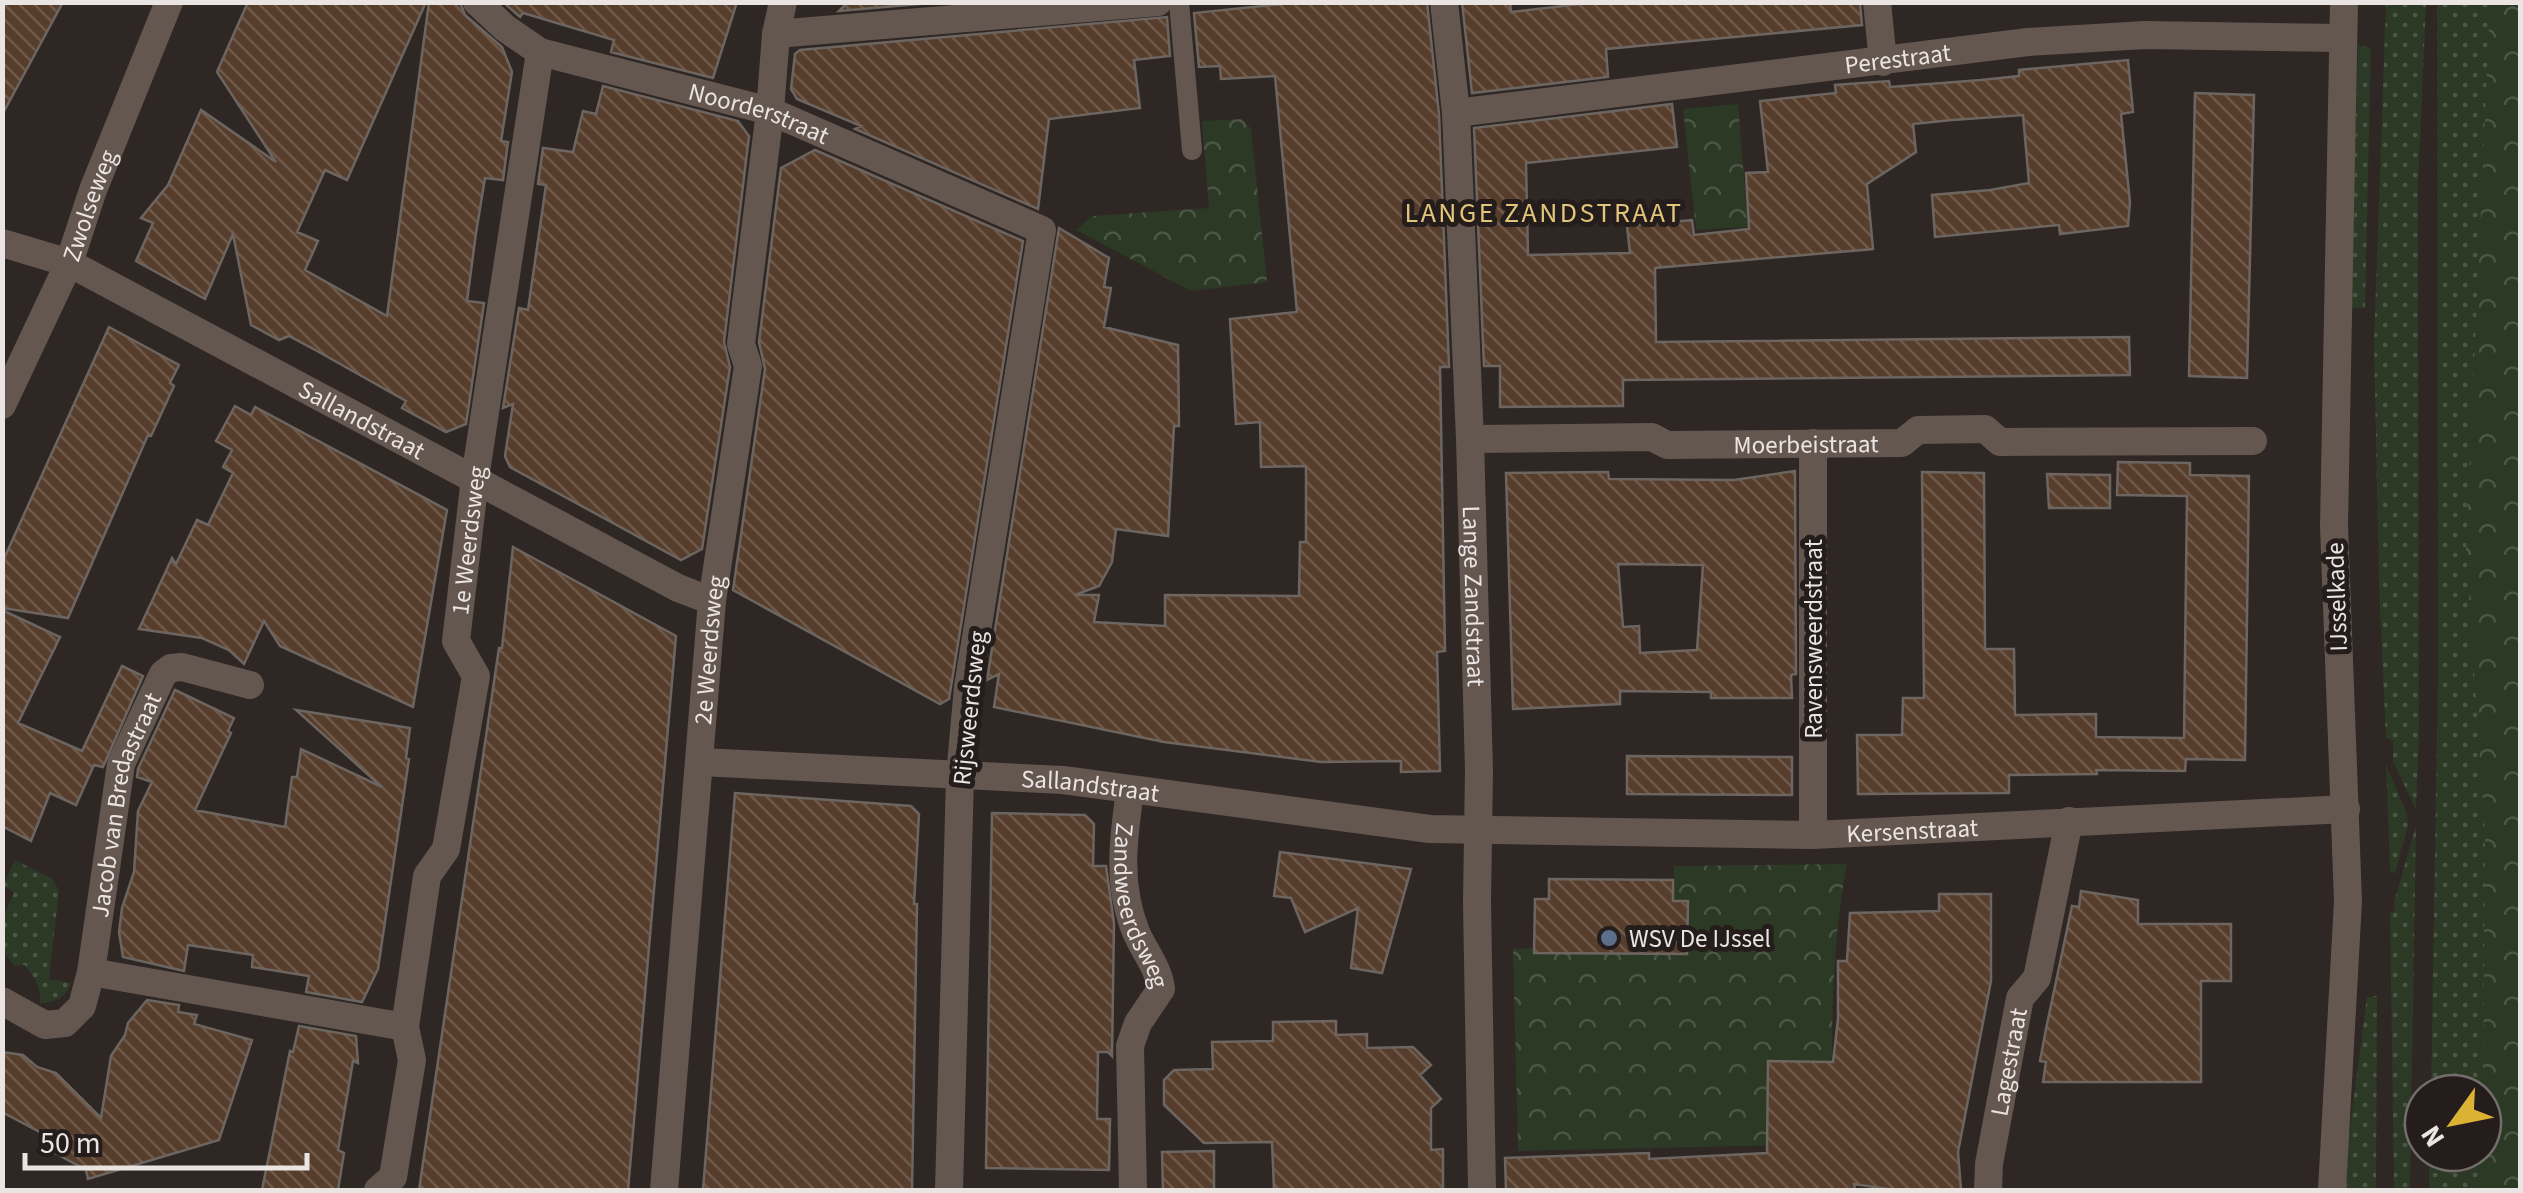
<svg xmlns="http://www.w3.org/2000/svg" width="2523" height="1193" font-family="'Source Sans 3',sans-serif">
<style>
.grass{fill:url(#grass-dots)}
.park{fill:url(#park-crowns)}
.building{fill:url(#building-back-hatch);stroke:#6c6560;stroke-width:2.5;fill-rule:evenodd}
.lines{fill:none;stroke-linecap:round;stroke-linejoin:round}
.service{stroke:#645750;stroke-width:20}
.minor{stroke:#645750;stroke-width:28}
.tertiary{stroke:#645750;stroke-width:28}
.service-dot{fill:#5c6f8a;stroke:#241d1b;stroke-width:4}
.labels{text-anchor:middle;stroke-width:10;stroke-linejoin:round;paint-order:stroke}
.street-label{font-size:25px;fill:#eae5e3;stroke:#241d1b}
.poi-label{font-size:25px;fill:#eae5e3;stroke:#241d1b;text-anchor:start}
.neighbourhood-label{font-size:28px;letter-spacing:2.5px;fill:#e1c57a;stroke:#241d1b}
</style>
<defs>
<pattern id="grass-dots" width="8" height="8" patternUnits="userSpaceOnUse" patternTransform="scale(2.5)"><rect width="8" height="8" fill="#2c3925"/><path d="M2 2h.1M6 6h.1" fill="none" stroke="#4b5644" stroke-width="1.8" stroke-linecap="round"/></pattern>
<pattern id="park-crowns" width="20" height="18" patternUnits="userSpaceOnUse" patternTransform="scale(2.5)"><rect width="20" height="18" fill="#2c3925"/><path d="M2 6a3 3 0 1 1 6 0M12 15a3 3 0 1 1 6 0" fill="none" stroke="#4b5644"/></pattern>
<pattern id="building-back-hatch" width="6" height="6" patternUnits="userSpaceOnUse" patternTransform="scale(2.5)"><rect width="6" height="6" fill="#573e2c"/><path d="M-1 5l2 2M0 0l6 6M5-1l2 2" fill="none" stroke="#6f5a4a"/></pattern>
</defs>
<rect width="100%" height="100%" fill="#2e2724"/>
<path class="grass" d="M2386,3H2426L2418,188L2419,740L2416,810L2393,761V741L2386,738L2379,586L2374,343Z
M2437,3H2520V1190H2429V1153H2483V1093H2431L2438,675Z
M2358,45L2371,48L2365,308H2351Z
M2386,765L2407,814L2408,826L2395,873L2390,872Z
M2416,825L2410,1190H2394L2390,912L2395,911L2394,903Z
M15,860L51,878L59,890L49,979L71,983C66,998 54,1003 40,1003C41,987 35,978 25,965L15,966L3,952V917L14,893L3,885Z
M2377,996L2376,1190H2345V1165L2367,997Z"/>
<path class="park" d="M2520,2V1190H2482L2485,835L2466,549L2490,3Z
M1738,104L1748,227L1696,230L1683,109Z
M1242,119L1251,129L1267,282L1191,291L1076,230L1092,216L1209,208L1202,121Z
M1847,864C1830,951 1831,1055 1833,1144L1518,1151L1513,949L1535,948V953L1687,954L1688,901H1673L1674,866Z"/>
<path class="building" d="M2,2H63L2,115Z
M248,2H426L347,180L325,170L297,232L318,241L305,270L387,316L429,2H460L465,15L502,47L512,72L501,141L508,142L503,180L485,178L476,233L467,301L484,303L466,424L446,432L402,408L406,401L317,351L289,336L279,340L251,325L233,234L205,299L136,261L153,223L141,218L168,185L201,110L276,162L217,72Z
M503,2H737L713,78L611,52L614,40L523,13L520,17Z
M848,2H942L839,11Z
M1301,2H1427L1439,114L1449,367H1440L1445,651L1437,652L1440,771L1401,772V761L1321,762L1164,742L994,707L999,674L987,680L1059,228L1109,258L1104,287L1111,288L1104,327L1178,345L1179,426H1174L1168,536L1116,529L1112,562L1099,586L1075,595H1099L1094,622L1165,626V595L1299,596L1300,542H1306V466L1261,467L1260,422L1236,424L1230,319L1297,312L1275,76L1221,79L1220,66L1199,67L1194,13Z
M1462,2H1510L1511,12L1598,2H1860L1862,25L1606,49L1608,77L1472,93Z
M1167,17L1170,56L1134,60L1140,108L1049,119L1038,209L855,129L861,126L797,99L791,89L795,54L800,50Z
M2128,60L2133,112L2121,114L2130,202L2128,226L2060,234L2059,225L1935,237L1932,195L1990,190L2029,183L2023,115L1952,120L1913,124L1916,152L1867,184L1873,249L1655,268L1656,342L2129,337L2130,375L1623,380V406L1500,407V366H1484L1474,128L1672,104L1677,147L1526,163L1528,255L1630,253L1627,226L1692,220L1694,235L1749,229L1746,173L1768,172L1760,101L1836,93L1835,85L1889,81L1890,87L1981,80L2019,76V70Z
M603,86L738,121L749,136L724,342L730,367L702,549L681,560L510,467L505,456L513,404L503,408L519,308L528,310L546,185L538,184L543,148L573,152L583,111L596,114Z
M2195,93L2254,95L2247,378L2189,376Z
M815,150L1023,241L949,699L940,704L733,590L765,369L759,342L781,168Z
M109,327L179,365L170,383L174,386L151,436L148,435L68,618L2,608V563Z
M235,406L251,415L255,407L447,510L413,707L280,646L264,621L244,664L229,650L202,638L139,629L172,558L176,564L197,520L208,525L233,473L223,467L232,450L216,441Z
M2118,462L2190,463V475L2249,476L2245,760L2186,759L2185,771L2096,770L2097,774L2009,775V793L1858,794L1857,735H1902L1903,698H1924L1922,472L1984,473L1985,649H2014L2015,715L2096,714V737L2184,738L2187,496L2117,495Z
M1795,471L1796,674L1791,675L1792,698H1711V692L1620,691V704L1513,709L1506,473L1608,472L1609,479L1734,480ZM1618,564L1703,565L1697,650L1640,653L1639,626L1623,627Z
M2047,474L2110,475V508H2049Z
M513,547L676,636L628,1190H419L499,648H502Z
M2,610L60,637L18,723L82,751L122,666L143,676L103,767L94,765L76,805L50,793L31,841L2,826Z
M175,690L234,718L228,731L231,733L195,810L285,827L292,777H297L301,749L382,787L296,710L410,728L406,758L409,759L378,969L362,1002L306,992L309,976L252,967L253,955L188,945L184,971L123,957L119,932L122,908L134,872L138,811L152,782L137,777L138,769Z
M1627,756L1792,757V795L1627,794Z
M735,793L911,806L919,814L914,904H917L912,1190H703Z
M992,813L1085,815L1094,824L1093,866H1106L1114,923L1112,1056L1108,1052H1098L1097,1119H1110L1109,1170L986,1168Z
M1280,852L1411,869L1382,973L1351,968L1358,908L1305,932L1291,898L1274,896Z
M1549,879L1673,880V901H1688L1687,954L1534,953L1535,899H1549Z
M2081,891L2138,900V924H2231V981H2201V1082H2043L2046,1062L2040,1061L2046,1029L2072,906L2079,907Z
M1939,894H1991V981L1958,1152L1961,1190H1894L1854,1184L1855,1190H1506L1505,1158L1649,1153V1159L1767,1153L1768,1061L1833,1062L1838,1019V961H1847L1850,913L1939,911Z
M147,1000L179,1005L178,1012L197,1015L194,1024L252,1040L219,1140L88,1179L86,1170L44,1147L49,1137L2,1112V1052L23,1055L37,1067L56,1073L101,1118L111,1056L125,1035L128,1023Z
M1336,1021V1035L1367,1034V1048L1413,1047L1431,1065L1420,1075L1441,1099L1431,1108V1150L1443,1149V1190H1274L1272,1142L1204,1143L1164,1105V1080L1174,1070L1213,1069L1212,1042L1273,1041V1022Z
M299,1026L356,1036L358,1063L353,1061L338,1150L344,1153L338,1190H262L290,1051L293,1052Z
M1214,1151V1190H1163L1162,1152Z"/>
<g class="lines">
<path class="service" d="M1179,2L1192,150"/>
<g class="minor">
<path id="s1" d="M477,2L505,28L540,52L770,111L1042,230L968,687L960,776L949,1190"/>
<path id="s2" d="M1444,2L1456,113L1470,439L1479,771L1477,902L1482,1190"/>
<path d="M1877,2L1883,62"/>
<path d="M776,34L1158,2"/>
<path id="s3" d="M1456,113L2028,42L2145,35L2342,38"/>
<path id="s4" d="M2,243L69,263L678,588L712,601"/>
<path id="s5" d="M2,405L69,263L93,190L169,2"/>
<path id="s6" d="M1470,439L1652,437L1667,445L1902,443L1918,430L1985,429L2000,442L2253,441"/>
<path d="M1813,443V835"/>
<path id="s7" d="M701,762L1063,780L1430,829L1813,835L2346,809"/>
<path id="s8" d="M1130,791C1123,840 1117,885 1136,932C1144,951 1159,968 1161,989L1138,1023L1130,1046L1133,1190"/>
<path d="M91,972L405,1027"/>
<path id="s9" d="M2,1001L45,1025L65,1023L82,1006L91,972L121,764L163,674L171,668L182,667L250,685"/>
<path id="s10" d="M378,1190L393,1177L412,1060L405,1027L427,876L446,849L476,676L456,641L475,478L540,52"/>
<path id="s11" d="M664,1190L712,601L748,366L741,344L770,111L776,34L783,2"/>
<path id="s12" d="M1988,1190L1989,1164L2020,998L2037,978L2069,821"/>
</g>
<path class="tertiary" d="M2332,1190L2348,901L2334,526L2344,2"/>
</g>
<circle class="service-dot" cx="1609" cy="938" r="10"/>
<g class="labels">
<g class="street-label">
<text dy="9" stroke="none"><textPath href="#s3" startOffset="445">Perestraat</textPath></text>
<text dy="9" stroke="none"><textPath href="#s1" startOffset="308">Noorderstraat</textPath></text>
<text dy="9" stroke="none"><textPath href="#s5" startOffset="218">Zwolseweg</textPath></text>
<text dy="9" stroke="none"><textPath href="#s4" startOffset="402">Sallandstraat</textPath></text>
<text dy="9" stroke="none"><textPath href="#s6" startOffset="338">Moerbeistraat</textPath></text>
<text dy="9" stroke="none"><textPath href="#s10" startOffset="675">1e Weerdsweg</textPath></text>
<text dy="9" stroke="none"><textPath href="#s2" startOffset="595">Lange Zandstraat</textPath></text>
<text transform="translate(2336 597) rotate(-92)" y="9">IJsselkade</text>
<text transform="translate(1813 639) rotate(-90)" y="9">Ravensweerdstraat</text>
<text dy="9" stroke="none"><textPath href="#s11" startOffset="542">2e Weerdsweg</textPath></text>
<text transform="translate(969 708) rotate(-84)" y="9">Rijsweerdsweg</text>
<text dy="9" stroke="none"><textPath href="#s7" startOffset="390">Sallandstraat</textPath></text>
<text dy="9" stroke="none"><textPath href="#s9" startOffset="300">Jacob van Bredastraat</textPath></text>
<text dy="9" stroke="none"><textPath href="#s7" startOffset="1215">Kersenstraat</textPath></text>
<text dy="9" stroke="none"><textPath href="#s8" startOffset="118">Zandweerdsweg</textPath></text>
<text dy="9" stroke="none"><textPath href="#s12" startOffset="130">Lagestraat</textPath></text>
</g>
<g class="poi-label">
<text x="1629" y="947">WSV De IJssel</text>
</g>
<g class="neighbourhood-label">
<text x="1544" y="222">LANGE ZANDSTRAAT</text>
</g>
</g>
<rect width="2523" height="1193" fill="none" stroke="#eae5e3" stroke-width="10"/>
<g transform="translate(2453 1123) rotate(237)"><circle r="48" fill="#241d1b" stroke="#736d6b" stroke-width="2.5"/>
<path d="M0-8L18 38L0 25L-18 38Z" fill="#dbb233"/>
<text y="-15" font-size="28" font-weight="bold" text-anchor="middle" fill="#eae5e3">N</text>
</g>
<path d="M25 1153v15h282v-15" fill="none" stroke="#eae5e3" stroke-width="5"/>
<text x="40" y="1153" font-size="30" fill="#eae5e3" stroke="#241d1b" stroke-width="8" paint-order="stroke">50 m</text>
</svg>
